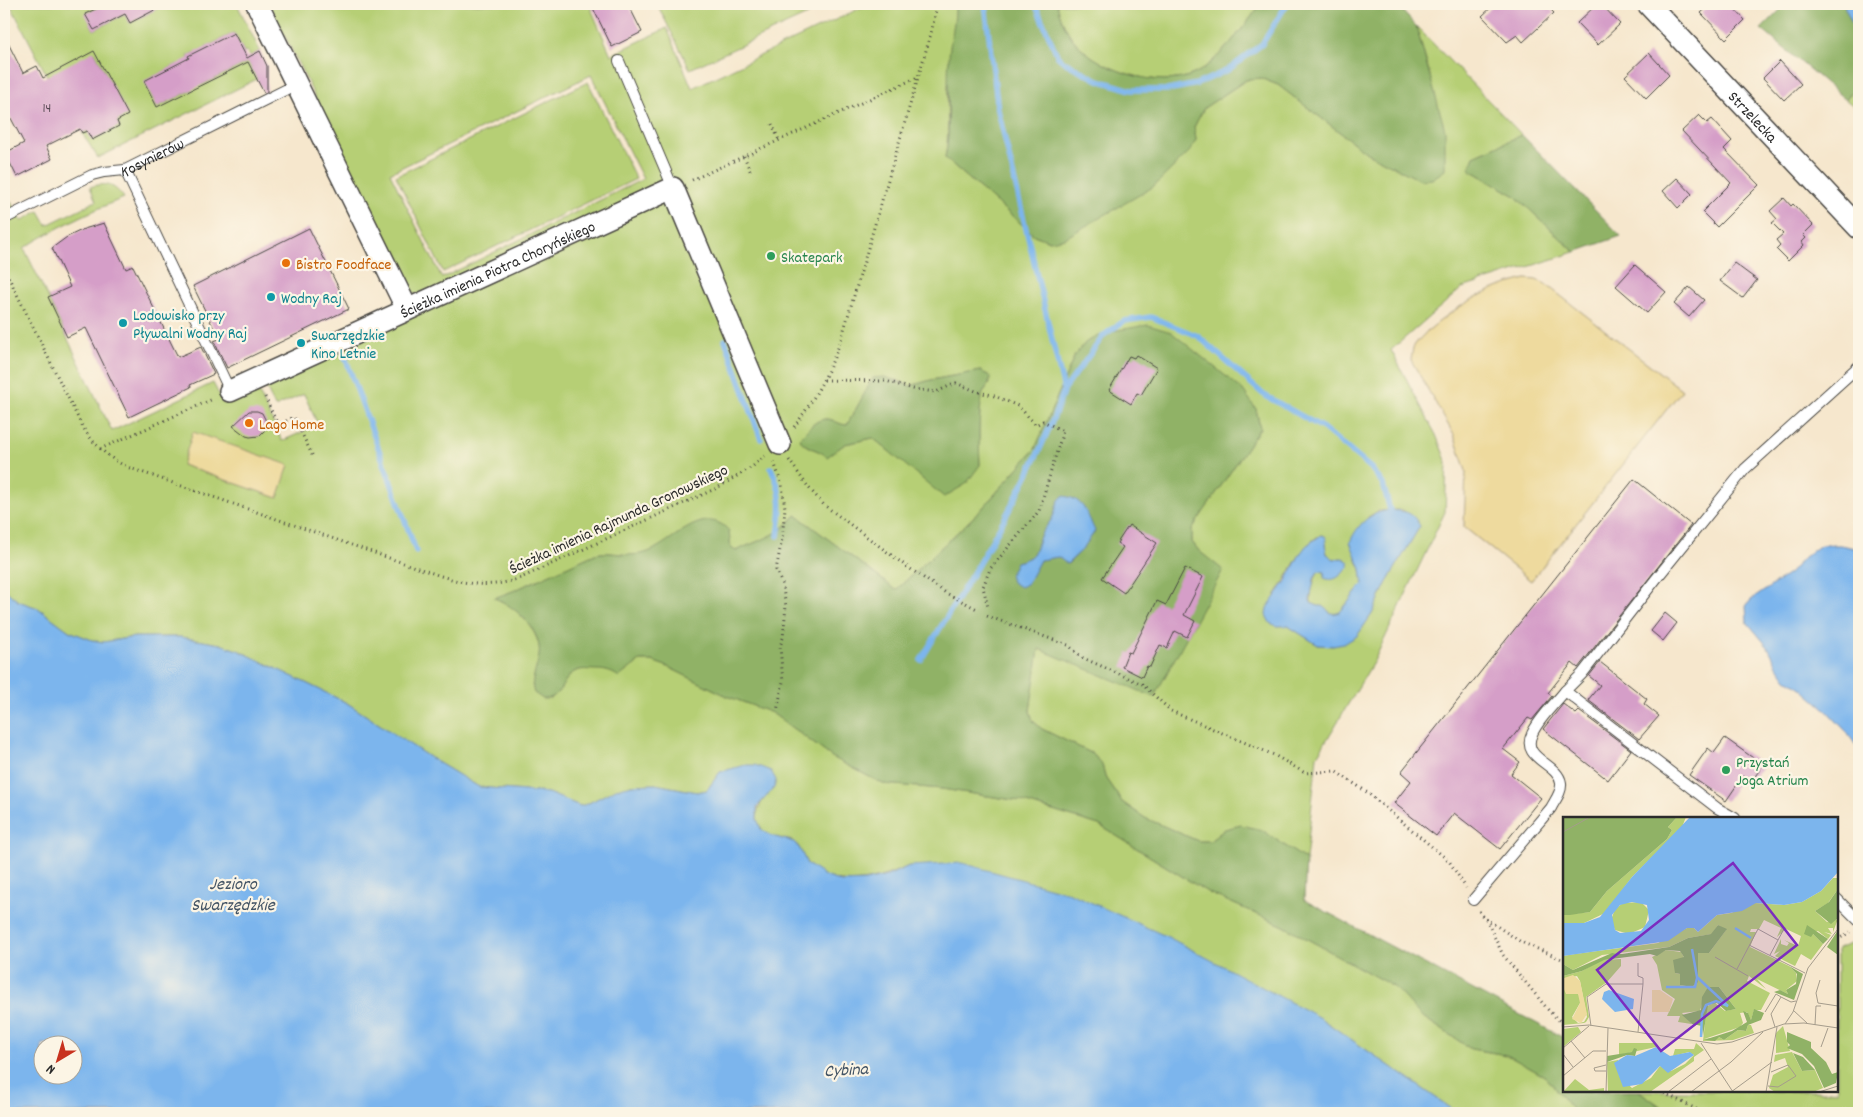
<svg xmlns="http://www.w3.org/2000/svg" width="1863" height="1117" font-family="Dekko,sans-serif">
<style>
.green{fill:#b6cf75;stroke:#707d50;fill-rule:evenodd}
.forest{fill:#90b266;stroke:#5e6e48;fill-rule:evenodd}
.sand{fill:#eeda9e;stroke:#8c8264}
.water{fill:#7cb5ed;stroke:#54708c;fill-rule:evenodd}
.lines{fill:none;stroke-linecap:round;stroke-linejoin:round}
.stream{stroke:#7cb5ed;stroke-width:5.5}
.building{fill:#d59ec8}
.service-casing{stroke:#494743;stroke-width:12}
.minor-casing{stroke:#494743;stroke-width:24}
.path{stroke:#494743;stroke-width:3;stroke-dasharray:1 4;stroke-linecap:butt}
.service{stroke:#fff;stroke-width:10}
.minor{stroke:#fff;stroke-width:21}
.leisure-dot{fill:#2e9e5b;stroke:#fcf5e5;stroke-width:2}
.food-dot{fill:#e8710a;stroke:#fcf5e5;stroke-width:2}
.culture-dot{fill:#0f9aa8;stroke:#fcf5e5;stroke-width:2}
.labels{text-anchor:middle;stroke-width:4.5;stroke-linejoin:round;paint-order:stroke}
.number-label{font-size:14px;fill:#564852}
.street-label{font-size:16px;fill:#2b2b2b;stroke:#fcf5e5}
.leisure-label{font-size:16px;fill:#27864d;stroke:#fcf5e5;text-anchor:start}
.food-label{font-size:16px;fill:#c56008;stroke:#fcf5e5;text-anchor:start}
.culture-label{font-size:16px;fill:#0d838f;stroke:#fcf5e5;text-anchor:start}
.water-label{font-size:18px;font-style:italic;fill:#435465;stroke:#fcf5e5}
.inset-river{fill:none;stroke:#7cb5ed;stroke-width:2.5}
.inset-road{fill:none;stroke:#a59c8c;stroke-width:1}
.view{fill:#7b2cbf;fill-opacity:0.15;stroke:#7b2cbf;stroke-width:2.5}
.inset-edge{fill:none;stroke:#2b2b2b;stroke-width:2.5}
</style>
<rect width="100%" height="100%" fill="#fcf5e5"/>
<filter id="ink" filterUnits="userSpaceOnUse"><feTurbulence type="fractalNoise" baseFrequency=".02" numOctaves="2"/><feDisplacementMap in="SourceGraphic" scale="10" xChannelSelector="R" yChannelSelector="G"/><feConvolveMatrix kernelMatrix="1 2 1 2 8 2 1 2 1" color-interpolation-filters="sRGB"/></filter>
<filter id="wash" filterUnits="userSpaceOnUse"><feTurbulence type="fractalNoise" baseFrequency=".0096" numOctaves="4" result="noise"/><feDisplacementMap in="SourceGraphic" scale="20" xChannelSelector="R" yChannelSelector="G"/><feGaussianBlur stdDeviation="1.12" result="paint"/><feColorMatrix in="noise" values="0 0 0 0 0 0 0 0 0 0 0 0 0 0 0 0 0 1.4 0 .05"/><feComposite in="paint" operator="in"/></filter>
<g filter="url(#wash)">
<rect width="100%" height="100%" fill="#f6e7cd"/>
<path class="green" d="M10,4H106L86,14L94,30L125,14L130,23L166,4H237L260,51L250,56L247,51L244,52L234,33L188,56L202,85L248,62L257,79L98,158L82,133L87,131L92,140L119,126L117,121L127,115L95,52L74,128ZM178,64L191,91L157,107L145,81Z
M269,4H589L611,55L667,28L692,88L869,4H955C957,32 950,60 948,88C946,111 950,135 945,158L1034,235L1050,241L1196,140L1194,127L1204,108L1246,80L1260,78L1278,85L1367,153L1421,180L1430,75L1416,26L1522,135L1474,156L1469,169L1514,195L1575,252L1462,288L1391,350L1436,435L1447,463L1445,512L1374,661L1317,756L1306,860L1262,830L1225,829L1210,841H1198L1145,818L1122,802L1106,779L1102,765L1093,754L1042,729L1033,721L1030,711L1038,649L1222,570L1199,551L1192,542V529L1260,428L1256,409L1086,342L1075,355L1035,449L980,511L896,590L796,515L778,533L735,551L731,549L729,533L702,522C682,530 665,548 644,554C628,558 611,550 595,554L513,591L495,598C515,605 538,629 540,651C540,662 534,674 532,686L550,699C560,692 562,683 570,675C581,664 608,669 619,676L640,661H652L666,666L727,696L772,713L832,757L883,784L942,789L1020,801L1099,825L1209,893L1284,926L1395,987L1420,1015L1471,1049L1507,1055L1546,1077L1575,1113H1458L1320,1018L909,866C877,880 838,893 809,865C802,859 802,847 794,842C789,839 779,839 772,836C746,824 758,802 774,788L745,765L720,772L707,790L697,792L655,784L632,785L608,793L587,804L580,806L548,793L479,787L429,757L347,703L240,651L220,644L180,637H135L103,642L92,640L69,631L38,608L18,601L4,589V205L11,202L21,221L39,211L47,225L96,201L90,187C106,182 114,184 124,198C88,212 56,228 24,248L112,431L213,383L224,404L257,389L282,441L318,425L304,394L275,407L265,385L419,295L414,294L410,290ZM591,75L643,179L442,278L390,173ZM980,371L990,376C991,385 983,389 982,397C978,419 979,443 980,465L944,496L873,438L845,444L828,456C817,448 809,451 799,439C808,430 818,415 832,420C837,422 841,425 847,425L874,378L897,380L910,386L931,380ZM193,433L288,465L278,498L182,465ZM1390,510H1403L1420,526L1386,584L1372,614L1357,636L1333,646L1318,645L1288,626L1275,595C1290,576 1299,545 1321,535L1325,544L1327,554L1333,559L1341,558L1349,567L1344,571L1326,574L1325,572L1320,570L1318,571L1311,590V603C1315,605 1320,606 1324,608C1331,612 1332,616 1340,612L1363,584L1361,569L1357,561L1368,517L1378,511Z
M657,4H831L690,69Z
M1057,4H1261C1246,24 1218,62 1196,73C1160,92 1092,69 1070,35C1064,26 1059,14 1057,4Z
M1859,81V110L1846,100Z
M588,82L636,179L443,272L396,176Z
M1856,942H1859V1113H1670L1639,1091H1837V949Z"/>
<path class="forest" d="M955,4H1057C1059,14 1064,26 1070,35C1092,69 1160,92 1196,73C1218,62 1246,24 1261,4H1396L1416,26L1445,130V170L1432,179L1421,180L1412,176L1367,153L1278,85L1260,78L1246,80L1204,108L1194,127L1196,140L1190,151L1153,187L1065,238L1050,241L1034,235L945,158C952,128 946,89 949,57C950,39 956,22 955,4Z
M1786,4H1844L1859,38V81L1846,100L1761,29Z
M1522,135L1621,236L1575,252L1514,195L1469,169L1474,156Z
M1148,325L1171,332L1243,390L1256,409L1260,428L1192,529V542L1199,551L1223,570L1154,697L1039,649L1030,711L1033,721L1042,729L1093,754L1102,765L1106,779L1122,802L1145,818L1198,841H1210L1225,829L1241,825L1262,830L1306,860L1304,900L1564,1038V1091H1639L1670,1113H1575L1546,1077L1507,1055L1471,1049L1420,1015L1394,987L1284,926L1209,893L1099,825L1020,801L942,789L883,784L832,757L772,713L727,696L666,666L652,661H640L619,677C612,672 606,670 597,670C590,670 580,668 574,672C562,679 561,700 543,699L534,693C529,681 538,667 539,655C543,631 514,605 494,598L513,591L595,554C611,550 628,558 645,553C667,547 697,510 721,524C725,526 728,529 729,533C730,538 730,544 731,548L736,551C760,539 778,537 796,515L896,590L980,511L1035,449L1075,355L1086,342L1106,332ZM1063,496L1095,531L1082,550L1068,564L1058,557L1040,560L1027,583L1016,562C1038,557 1033,552 1041,534C1045,527 1052,521 1054,514C1057,506 1056,502 1063,496Z
M980,371L990,376C991,385 983,389 982,397C978,419 979,443 980,465L966,484L944,497L873,438L845,444L827,457C818,448 810,451 799,439C807,430 818,415 832,420C837,422 841,425 847,425L873,378L885,377L910,386L931,380Z"/>
<path class="sand" d="M1526,279L1536,280L1544,283L1682,390L1531,581L1464,527L1466,471L1454,435L1411,360C1412,356 1412,352 1413,348C1420,333 1463,303 1479,296C1494,288 1510,283 1526,279Z
M193,432L289,465L278,498L182,465Z"/>
<path class="water" d="M1844,4H1859V38L1845,8Z
M1063,496C1084,498 1087,514 1095,531L1082,550L1067,564L1058,557L1040,560L1027,584L1020,587L1012,582L1010,575L1016,562C1038,557 1033,552 1041,534C1045,527 1052,521 1054,514C1057,506 1056,502 1063,496Z
M1390,510C1406,512 1411,510 1420,526L1386,584L1372,614L1357,636L1344,644L1333,646L1318,645L1288,626H1277L1270,623L1266,615L1267,608L1286,581L1300,554L1306,546L1321,535L1325,536L1327,540L1325,544L1327,554L1334,559L1343,558L1349,562V567C1341,574 1336,583 1324,578L1325,572L1318,571L1314,579L1310,600L1311,603L1318,606H1322C1329,611 1331,616 1340,612L1363,584L1361,569L1350,542C1358,524 1370,512 1390,510Z
M1821,545H1841L1859,549V750L1846,731L1823,707L1800,687L1787,679L1777,665L1768,647L1747,622L1746,606L1751,600L1790,573L1804,557Z
M4,589L18,601L38,608L69,631L92,640L103,642L135,637H180L220,644L240,651L347,703L429,757L479,787L548,793L580,806L587,804L616,789L632,785L655,784L697,792L707,790L720,772L745,765H755L771,771L776,780L774,788L757,807V819L761,829L772,836L794,842L800,849L807,864L825,876L841,882L865,881L887,876L909,866L962,863L1070,893L1168,937L1320,1018L1458,1113H4ZM72,1044V1074H42V1044Z"/>
<g class="lines">
<path class="stream" d="M1035,4L1058,57L1064,62L1098,80L1131,90H1168L1197,84L1228,70L1262,44L1287,4
M725,340L761,439
M345,357L416,551
M1064,390L1104,335L1124,321L1151,317L1198,336L1264,395L1323,428L1371,468L1383,484L1390,510
M771,468C783,492 782,510 778,536
M921,660C973,572 1030,486 1064,390L998,110L985,4"/>
</g>
<g id="blocks">
<path class="building" d="M106,4H166L130,23L125,14L94,30L85,14Z
M591,4H628L642,32L612,47Z
M1495,4H1545L1554,13L1523,42L1517,35L1507,42L1482,16Z
M1597,4H1601L1620,24L1598,45L1577,23Z
M1711,4H1730L1745,20L1726,39L1701,13Z
M234,33L247,58L260,51L267,66V92L264,93L248,62L157,107L144,81L189,58L188,56Z
M4,35L23,73L37,66L43,78L94,51L128,115L117,121L119,126L92,140L87,131L82,133L80,129L46,146L52,159L17,177L5,153L24,143L4,105Z
M1649,53L1669,75L1646,98L1625,76Z
M1780,61L1801,84L1784,100L1763,78Z
M1699,115L1707,123L1712,119L1732,141L1724,149L1759,185L1717,227L1702,212L1731,183L1682,131Z
M1677,178L1692,194L1678,208L1663,191Z
M1784,198L1791,206L1793,204L1813,225L1803,235L1806,238L1802,242L1804,245L1788,261L1776,249L1780,245L1776,240L1783,234L1772,223L1777,219L1770,211Z
M104,223L126,269L133,266L178,357L201,347L214,374L190,385L191,387L129,417L86,328L67,337L48,297L70,287L52,248L67,237L84,229Z
M309,228L349,309L227,368L214,341L219,339L193,286Z
M1734,263L1757,280L1743,298L1720,281Z
M1635,265L1666,292L1647,313L1616,286Z
M1689,287L1704,300L1689,317L1674,304Z
M1136,355L1157,368L1141,395L1137,393L1131,404L1109,390L1129,356L1134,358Z
M249,411H257L262,413L266,421L265,430L259,436L250,437L246,436L233,426Z
M1634,479L1691,525L1578,668L1572,663L1548,693L1552,696L1532,720L1528,718L1503,749L1520,762L1511,774L1541,798L1500,849L1454,813L1436,836L1394,803L1411,781L1401,772Z
M1129,525L1157,543L1124,593L1102,578L1123,547L1117,543Z
M1185,568L1203,577L1184,615L1195,621L1187,637L1175,631L1167,648L1160,645L1150,667L1147,666L1142,677L1122,667L1128,652L1131,653L1157,601L1166,605Z
M1665,613L1677,623L1663,641L1651,631Z
M1600,662L1647,699L1644,704L1659,716L1639,739L1588,700L1600,685L1589,676Z
M1563,704L1576,714L1579,711L1631,750L1608,780L1543,729Z
M1725,738L1763,765L1751,782L1743,776L1726,801L1689,775L1708,748L1714,753Z"/>
</g>
</g>
<g filter="url(#ink)">
<use href="#blocks" fill-opacity="0" stroke="#494743" stroke-width="1"/>
<g class="lines">
<g class="service-casing">
<g id="service">
<path d="M619,61L673,188"/>
<path d="M125,170L230,391"/>
<path id="s1" d="M4,219L92,175L104,172L125,170L297,84"/>
<path d="M1565,691L1582,674L1656,579L1745,469L1859,366"/>
<path d="M1837,899L1859,921"/>
<path d="M1473,900L1551,808C1555,800 1562,792 1561,783C1558,763 1520,759 1532,734C1539,718 1554,705 1565,691L1717,808L1735,818"/>
</g>
</g>
<g class="minor-casing">
<g id="minor">
<path d="M257,4L407,309"/>
<path id="s2" d="M1648,4L1859,228"/>
<path id="s3" d="M230,391L673,188L780,444"/>
</g>
</g>
<path class="path" d="M772,124L779,140
M744,156L751,173
M692,180L918,77
M4,268L81,424C92,443 107,457 127,467L438,575C468,585 493,589 523,577L717,488L752,467L765,456
M824,380L886,381L913,389L936,392L956,383L978,392L992,395L1018,406L1036,425L1043,421L1063,431L1039,511L990,569L983,587L988,607
M265,397L278,425L294,417L313,457
M794,427C814,400 829,372 841,340L932,30L937,4
M100,449L213,399
M789,460L809,488L824,505L906,566L946,593L979,610
M774,462L782,485L785,508L782,539L776,570L782,584L786,606L783,638L780,646L783,682L777,711
M987,616L1068,645L1083,658L1142,684L1171,711L1274,755L1305,773L1335,771L1364,790L1449,861L1466,888
M1479,911L1483,917L1521,942L1564,960
M1486,919L1503,955L1550,1012L1564,1025
M1837,940L1850,932
M1660,1091L1704,1113"/>
<use href="#service" class="service"/>
<use href="#minor" class="minor"/>
</g>
</g>
<g class="leisure-dot">
<circle cx="771" cy="256" r="5"/>
<circle cx="1726" cy="770" r="5"/>
</g>
<g class="food-dot">
<circle cx="286" cy="263" r="5"/>
<circle cx="249" cy="423" r="5"/>
</g>
<g class="culture-dot">
<circle cx="271" cy="297" r="5"/>
<circle cx="123" cy="323" r="5"/>
<circle cx="301" cy="343" r="5"/>
</g>
<g class="labels">
<g class="number-label">
<text x="47" y="112">14</text>
</g>
<g class="street-label">
<text dy="6" stroke="none"><textPath href="#s2" startOffset="154">Strzelecka</textPath></text>
<text dy="6" stroke="none"><textPath href="#s1" startOffset="162">Kosynierów</textPath></text>
<text dy="6" stroke="none"><textPath href="#s3" startOffset="294">Ścieżka imienia Piotra Choryńskiego</textPath></text>
<text transform="translate(618 518) rotate(-25)" y="6">Ścieżka imienia Rajmunda Gronowskiego</text>
</g>
<g class="leisure-label">
<text x="781" y="262">Skatepark</text>
<text x="1736" y="767">Przystań<tspan x="1736" dy="18">Joga Atrium</tspan></text>
</g>
<g class="food-label">
<text x="296" y="269">Bistro Foodface</text>
<text x="259" y="429">Lago Home</text>
</g>
<g class="culture-label">
<text x="281" y="303">Wodny Raj</text>
<text x="133" y="320">Lodowisko przy<tspan x="133" dy="18">Pływalni Wodny Raj</tspan></text>
<text x="311" y="340">Swarzędzkie<tspan x="311" dy="18">Kino Letnie</tspan></text>
</g>
<g class="water-label">
<text x="233" y="889">Jezioro<tspan x="233" dy="21">Swarzędzkie</tspan></text>
<text transform="translate(846 1069) rotate(-3)" y="6">Cybina</text>
</g>
</g>
<g transform="translate(1563 817)">
<rect width="275" height="275" fill="#f6e7cd"/>
<path d="M114,0H123L119,10L69,60L42,96L21,106H0V98L27,95L44,74L104,22L109,13L105,10ZM270,61H275V72L265,86L252,94L264,105L275,102L270,115V111H265L269,117L261,115L268,118L265,122L255,114L249,116L260,127L248,143L238,137L232,149L212,139L217,134L211,137L218,122V127L224,129L226,126L221,123L235,129L238,119L223,112L214,120L218,111L201,103L196,112H188L187,115H193L187,130L226,149L233,156L234,164L223,173L225,177L194,162L203,172L186,159L184,164L207,176L198,193H191L188,203L184,195L177,196L180,206L177,210L141,222L156,220L161,223L175,213L183,214L185,208H188L191,216L170,223L140,224L144,189L152,186L162,194L173,192L156,170L139,187L137,194L119,196L129,207L115,205L117,199H104L112,182L99,173L94,148L89,140L103,133L118,135L121,140L112,156L117,157V168L131,170L135,163V136H146L163,113L155,108L149,117L125,121L106,130L39,138L10,153L0,147V139L12,137L95,126L124,111H131L135,115L154,98L168,96L192,86L221,88L239,85L258,74ZM78,85L86,93L82,110L66,117L52,113L48,103L52,92L60,86ZM58,142V149L44,165L23,180L26,200L23,205L21,206L0,208V170L14,175L17,180V186L9,200L15,206L21,205L24,200L17,164L14,159L0,162V159L19,154L38,143ZM220,209L227,234L213,236V216ZM15,210L18,215L0,230V212ZM56,226H93V230L56,238ZM133,226L141,233L131,240V244L87,275H45L44,245L55,243L56,259L69,271L88,261L97,249L108,254L122,247L131,238L126,235L110,239L112,232H131ZM229,235L239,254L252,253L260,271L250,275H212L206,271L210,258L225,250L222,241L211,245L212,238ZM12,262L26,273L41,271V275H0Z" fill="#b6cf75"/>
<path d="M0,0H114L105,10L109,13L104,22L44,74L27,95L7,98H0ZM275,72V101L268,107L252,94L266,85ZM155,108L164,112L146,136H135V165L129,170L117,168V157L112,156L110,143L121,140L117,134L103,133L94,139L87,137L41,143L19,154L0,159V147L10,153L49,136L59,137L106,130L125,121L148,117ZM244,108L265,122L260,127L250,117L248,120L241,117ZM275,113V138L264,130ZM226,149L240,157L231,183L211,175L217,173L225,177L223,173L233,167L234,157ZM145,170H156L173,192L163,194L154,186L145,188L140,219L139,209L129,207L119,198L138,193L139,180ZM191,192L201,196L198,203L185,208L183,214L175,213L161,223L156,220L152,224L141,223L169,214L184,205L180,194L185,196L188,203ZM224,215L248,225V231L263,245L269,257L275,255L273,266L261,271L251,249L239,237L224,231L227,228L224,225ZM71,231L74,232L72,239L64,238L44,245V239L69,235ZM230,236L240,240L252,253L239,254Z" fill="#90b266"/>
<path d="M10,158L17,164L24,197L18,206L9,202L17,186L15,177H3L0,170L1,161ZM89,173H97L110,182L106,195H89Z" fill="#eeda9e"/>
<path d="M127,0H275V55L258,74L239,85L221,88L193,86L179,94L154,98L135,115L131,111H124L105,124L0,139V106H21L37,100L69,60ZM69,85L84,88L86,103L78,114L57,116L52,113L49,98L57,88ZM46,173L71,182L70,192L52,195L39,182L41,175ZM93,230L107,239L127,235L131,238L105,256L97,249L79,267L60,270L51,246L64,238L72,239Z" fill="#7cb5ed" fill-rule="evenodd"/>
<path class="inset-river" d="M172,111L188,121M129,132L134,160L165,189L153,184L143,188L139,197L138,220M103,170H132L134,161"/>
<path class="inset-road" d="M0,15L27,0M186,128L242,156M207,138L222,110M152,140L185,159M174,152L195,112L215,123M257,163L253,176L255,186L275,189M230,193L244,206M202,195L213,177L218,180M222,207L230,195L245,151L275,112M252,208L253,189H258M28,209L24,180L43,167H80V161L75,159V146M0,210L26,208L154,227L169,225L221,207L241,206L275,211M212,210L208,197L218,180L228,185L233,184M75,215L80,167M8,224L22,241M138,226L170,275M258,230L265,211M0,231L26,209M0,237L10,250M43,248L31,251L32,254H43M0,259L30,234H43M205,269L215,270L233,259L225,248L208,255M43,275L45,211M105,275L148,242M128,275L168,245L200,215M168,275L209,245M203,275L214,210M256,275L275,269"/>
<path class="view" d="M170,46L234,128L98,234L34,153Z"/>
<rect width="275" height="275" class="inset-edge"/>
</g>
<rect width="1863" height="1117" fill="none" stroke="#fcf5e5" stroke-width="20"/>
<g transform="translate(58 1060) rotate(218)"><circle r="24" fill="#fcf5e5" stroke="#a8a49b"/>
<path d="M0-4L9 19L0 12L-9 19Z" fill="#c8321e"/>
<text y="-8" font-size="14" font-weight="bold" text-anchor="middle" fill="#2b2b2b">N</text>
</g>
</svg>
